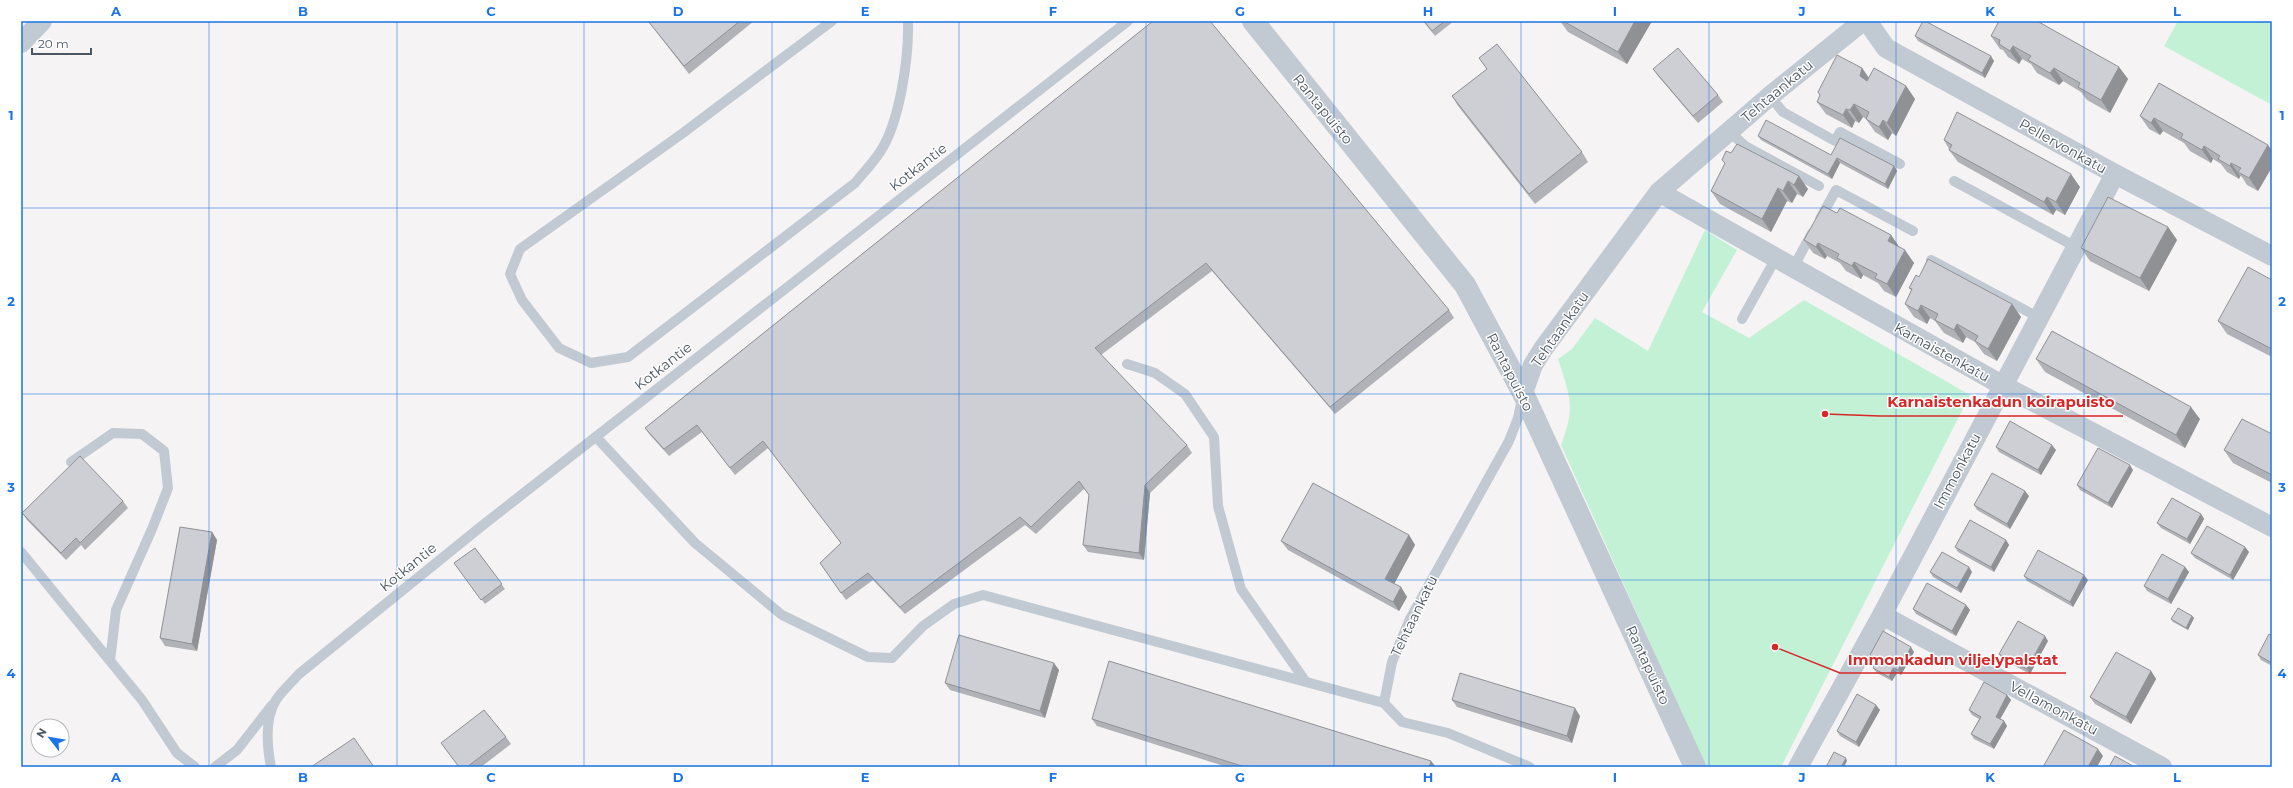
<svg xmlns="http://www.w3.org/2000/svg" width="2293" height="788" font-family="Montserrat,sans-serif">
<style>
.green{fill:#c3f1d5}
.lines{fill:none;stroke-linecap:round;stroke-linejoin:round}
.service{stroke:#c1cad2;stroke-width:10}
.minor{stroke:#c1cad2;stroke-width:20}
.tertiary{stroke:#c1cad2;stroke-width:22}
.wall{fill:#b0b2b7}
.shaded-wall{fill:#909195}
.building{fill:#cdcfd5;stroke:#909195}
.grid{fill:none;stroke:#1a73e8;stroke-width:1;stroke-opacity:0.55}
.labels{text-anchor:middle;stroke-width:3;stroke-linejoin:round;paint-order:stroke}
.street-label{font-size:14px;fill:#4a5661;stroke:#fff}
.leader{fill:none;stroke:#d62828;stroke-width:1.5}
.callout-dot{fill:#d62828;stroke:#fff;stroke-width:1.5}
.callout-label{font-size:15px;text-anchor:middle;font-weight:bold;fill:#d62828;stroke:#fff;stroke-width:3;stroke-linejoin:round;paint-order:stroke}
.neatline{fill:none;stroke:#1a73e8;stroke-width:1.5}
.grid-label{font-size:13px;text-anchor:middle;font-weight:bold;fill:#1a73e8}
</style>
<rect width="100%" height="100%" fill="#f5f3f3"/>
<path class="green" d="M2178,21H2272V105L2164,46Z
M1705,230L1737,250L1702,312L1749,338L1804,300L1970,395L1781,767H1706L1561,445C1576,406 1570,397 1558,359L1572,349L1595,318L1648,351Z"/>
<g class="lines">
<path class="service" d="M832,21L683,133L520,249L510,274L522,300L559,348L591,363L628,357L855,183C863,173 873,163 880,152C900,122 909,57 908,21
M1770,96L1783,112L1835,141L1840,132L1900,164
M1729,131L1745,146L1819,186
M1954,181L2076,247
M1820,219L1836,190L1913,231
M1931,260L2038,317
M1793,268L1812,233
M1742,319L1776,258
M1127,364L1155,373L1185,394L1214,437L1218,506L1241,589L1306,682
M1522,399L1518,418L1509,441L1410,619L1392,662L1384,703L1402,722L1448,733L1530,767
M596,437L695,543L782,615L868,657L892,658L923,626L954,604L983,595L1384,703
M71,462L113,433L142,434L164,451L168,488L152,529L116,610L110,661
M21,552L142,700L177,753L195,767
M215,767L237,750L272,705
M271,767C267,746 264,719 276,700C282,691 292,682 299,674L483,525L1128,21"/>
<path class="minor" d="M1867,21L1886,48L2115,174L2272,256
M21,43L42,21
M1659,192L2002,385L2272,527
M1523,393L1533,365L1543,349L1659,192L1770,96L1863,21
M1882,615L2162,767
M1798,767L1882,615L2115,174"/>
<path class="tertiary" d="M1253,21L1465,285L1523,393L1695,767"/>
</g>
<path class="wall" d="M648,21H754L689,74Z
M1153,21L1449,310L1454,318L1335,414L1212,271L1101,355L1187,445L1192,453L1150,493L1144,560L1088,552L1083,545L1089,495L1084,489L1036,534L1025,525L905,614L873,580L846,600L820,563L841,543L768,448L735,475L702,432L669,456L650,435L645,428Z
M1423,21H1454L1435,36Z
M1560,21H1652L1627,64L1568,32Z
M1915,36L1994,61L1985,78L1918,41Z
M1991,36L2119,67L2128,79L2110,113L2087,100L2081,92L2063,81L2059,85L2037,73L2031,64L2022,59L2019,64L2008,57L2003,50L2000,49Z
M1479,58L1582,152L1588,162L1535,204L1458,106L1452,96L1487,69Z
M1862,68L1869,78L1906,86L1915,99L1896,136L1892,133L1888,140L1875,132L1866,119L1863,117L1859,123L1855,121L1852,128L1826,114L1817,102L1820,95L1818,92Z
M1653,69L1718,95L1723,102L1698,123L1658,76Z
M2159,83L2268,145L2272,151V167L2258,191L2247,185L2242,177L2240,176L2239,179L2227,172L2221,164L2213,159L2211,163L2190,151L2184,143L2163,131L2160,135L2149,129L2140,116Z
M1758,136L1831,155L1894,166L1897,171L1888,189L1840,163L1832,179L1761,140Z
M1944,140L2080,187L2065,215L2056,210L2053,215L1958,162L1949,150V149Z
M1726,151L1808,189L1803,197L1797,194L1792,203L1787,201L1771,232L1720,204L1711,191L1725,164L1722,160Z
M1837,213L1891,235L1899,247L1914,263L1896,297L1884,291L1878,283L1863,275L1861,279L1846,271L1840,263L1827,256L1825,259L1813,253L1804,240Z
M2168,227L2177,240L2149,291L2090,261L2081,248Z
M1919,277L2012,304L2021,317L1997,361L1984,354L1975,342L1966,337L1963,343L1944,333L1935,321L1930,318L1927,324L1914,317L1905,304L1912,291L1909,288Z
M2272,280V357L2227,334L2218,321Z
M2036,359L2200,419L2185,448L2045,372Z
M2272,434V483L2233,463L2224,450Z
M1996,447L2056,450L2041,475L1999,452Z
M2133,470L2112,508L2080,490L2077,485Z
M2029,496L2010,529L1977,510L1974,505Z
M123,501L128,508L85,550L81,545L66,560L27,520L22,513Z
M2201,514L2204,519L2190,544L2161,528L2157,523Z
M212,532L217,540L197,651L165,646L160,638Z
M1409,535L1415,545L1394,584L1401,587L1407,597L1399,611L1288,550L1281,541Z
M2006,540L2009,545L1994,572L1958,552L1955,547Z
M2245,547L2249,552L2233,580L2195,558L2191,553Z
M475,548L505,589L485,604L454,563Z
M2185,567L2189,572L2171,604L2147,591L2144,586Z
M1930,572H1972L1961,593L1933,577Z
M2024,576L2088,580L2073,607L2027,581Z
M1966,605L1970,610L1956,636L1916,614L1913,609Z
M2192,616L2194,618L2188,630L2173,622L2171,619Z
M2272,636V666L2261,660L2258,655Z
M2048,641L2030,674L2002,659L1999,654Z
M1914,652L1901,675L1897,673L1892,681L1877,673L1873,668L1877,662L1873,660L1870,655Z
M1059,670L1045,718L950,690L945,683Z
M2151,671L2156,679L2131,724L2095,704L2090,697Z
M2007,695L2011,700L2000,719L2004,721L2007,726L1994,749L1974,739L1971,734L1979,719L1972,715L1969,710Z
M1452,700L1580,716L1572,743L1457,707Z
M1880,710L1859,747L1840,736L1837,731Z
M1092,719L1436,767H1227L1097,726Z
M506,737L511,744L481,767H459L441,743Z"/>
<path class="shaded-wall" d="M1635,21H1652L1627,64L1618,52Z
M2013,46L2022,59L2019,64L2010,51Z
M1991,56L1994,61L1985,78L1982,73Z
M2119,67L2128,79L2110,113L2101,100Z
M1862,68L1871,81L1869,88L1860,76Z
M2054,68L2063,81L2059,85L2050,73Z
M1906,86L1915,99L1896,136L1887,123Z
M1854,104L1863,117L1859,123L1850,110Z
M1846,109L1855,121L1852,128L1843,115Z
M2154,118L2163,131L2160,135L2151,123Z
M1883,120L1892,133L1888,140L1879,127Z
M2268,145L2272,151V167L2258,191L2249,178Z
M2204,146L2213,159L2211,163L2202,150Z
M1837,158L1840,163L1832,179L1828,174Z
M2231,163L2240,176L2239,179L2230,166Z
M1894,166L1897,171L1888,189L1885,184Z
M2071,174L2080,187L2065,215L2056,202Z
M1799,176L1808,189L1803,197L1794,185Z
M1788,181L1797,194L1792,203L1783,191Z
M1778,188L1787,201L1771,232L1762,219Z
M2047,197L2056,210L2053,215L2044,202Z
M2168,227L2177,240L2149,291L2140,278Z
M1891,235L1900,248L1888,241Z
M1818,243L1827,256L1825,259L1816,247Z
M1905,250L1914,263L1896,297L1887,284Z
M1854,262L1863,275L1861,279L1852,266Z
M2012,304L2021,317L1997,361L1988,349Z
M1921,305L1930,318L1927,324L1918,311Z
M1957,324L1966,337L1963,343L1954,330Z
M2191,407L2200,419L2185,448L2176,435Z
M2052,445L2056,450L2041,475L2038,470Z
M2130,465L2133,470L2112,508L2108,503Z
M1145,485L1150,493L1144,560L1139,553Z
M2025,491L2029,496L2010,529L2007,524Z
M2201,514L2204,519L2190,544L2187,539Z
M212,532L217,540L197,651L192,644Z
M1409,535L1415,545L1392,588L1385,579Z
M2006,540L2009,545L1994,572L1991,567Z
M2245,547L2249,552L2233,580L2230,575Z
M1969,567L1972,572L1961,593L1957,588Z
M2185,567L2189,572L2171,604L2168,599Z
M2084,575L2088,580L2073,607L2070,602Z
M1401,587L1407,597L1399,611L1393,602Z
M1966,605L1970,610L1956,636L1952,631Z
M2192,616L2194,618L2188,630L2186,628Z
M2045,636L2048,641L2030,674L2027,669Z
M1911,647L1914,652L1901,675L1898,670Z
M1054,663L1059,670L1045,718L1040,711Z
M1893,668L1897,673L1892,681L1889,677Z
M2151,671L2156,679L2131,724L2126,717Z
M2007,695L2011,700L1999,721L1996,717Z
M1876,705L1880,710L1859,747L1856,742Z
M1575,708L1580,716L1572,743L1567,736Z
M2004,721L2007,726L1994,749L1990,744Z
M2098,749L2103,756L2097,767H2088Z
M1846,758L1847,761L1844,767H1841Z
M1431,761L1436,767H1429Z"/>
<path class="building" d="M648,21H740L684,66Z
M1153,21H1210L1449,310L1330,407L1206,263L1095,348L1187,445L1145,485L1139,553L1083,545L1089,495L1079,481L1031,527L1020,517L900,607L868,573L841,593L820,563L841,543L763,441L730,468L697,425L664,449L645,428Z
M1424,21H1445L1432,31Z
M1563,21H1635L1618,52Z
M1923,21H1925L1991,56L1982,73L1915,36Z
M1999,21H2037L2119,67L2101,100L2078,87L2080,83L2054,68L2050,73L2028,60L2031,56L2013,46L2010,51L1999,44L2000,40L1991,36Z
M1497,44L1582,152L1529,194L1452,96L1487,69L1479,58Z
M1678,48L1718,95L1693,116L1653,69Z
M1837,55L1862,68L1860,76L1867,81L1874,68L1906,86L1887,123L1883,120L1879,127L1866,119L1869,112L1854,104L1850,110L1846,109L1843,115L1817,102L1820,95L1818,92Z
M2159,83L2268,145L2249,178L2238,172L2241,168L2231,163L2230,166L2218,159L2220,156L2204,146L2202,150L2181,138L2183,134L2154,118L2151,123L2140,116Z
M1957,112L2071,174L2056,202L2047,197L2044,202L1949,150L1952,145L1944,140Z
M1766,120L1831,155L1840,138L1894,166L1885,184L1837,158L1828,174L1758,136Z
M1737,144L1799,176L1794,185L1788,181L1783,191L1778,188L1762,219L1711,191L1725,163L1722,160L1726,151L1731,153Z
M2108,197L2168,227L2140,278L2081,248Z
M1823,206L1837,213L1840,208L1891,235L1888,241L1905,250L1887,284L1875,278L1877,274L1854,262L1852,266L1837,258L1839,254L1818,243L1816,247L1804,240Z
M1928,259L2012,304L1988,349L1975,341L1978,336L1957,324L1954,330L1935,320L1938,314L1921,305L1918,311L1905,304L1912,289L1909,288L1916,275L1919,277Z
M2248,267L2272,280V349L2218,321Z
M2052,331L2191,407L2176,435L2036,359Z
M2242,419L2272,434V475L2224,450Z
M2010,421L2052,445L2038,470L1996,447Z
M2098,448L2130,465L2108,503L2077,485Z
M80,456L123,501L80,543L76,538L61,553L22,513Z
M1992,473L2025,491L2007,524L1974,505Z
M1313,483L1409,535L1385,579L1401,587L1393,602L1281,541Z
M2172,498L2201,514L2187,539L2157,523Z
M1970,520L2006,540L1991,567L1955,547Z
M2207,526L2245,547L2230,575L2191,553Z
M180,527L212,532L192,644L160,638Z
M475,548L502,584L481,600L454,563Z
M2038,550L2084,575L2070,602L2024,576Z
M1942,552L1969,567L1957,588L1930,572Z
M2162,554L2185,567L2168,599L2144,586Z
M1927,583L1966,605L1952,631L1913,609Z
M2178,608L2192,616L2186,628L2171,619Z
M2018,621L2045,636L2027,669L1999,654Z
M1883,631L1911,647L1898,670L1893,668L1889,677L1873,668L1878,659L1870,655Z
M2269,634L2272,636V663L2258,655Z
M959,635L1054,663L1040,711L945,683Z
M2116,652L2151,671L2126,717L2090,697Z
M1109,661L1431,761L1429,767H1245L1092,719Z
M1460,673L1575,708L1567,736L1452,700Z
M1984,682L2007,695L1996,717L2004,721L1990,744L1971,734L1981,717L1969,710Z
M1857,694L1876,705L1856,742L1837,731Z
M484,710L506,737L467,767H459L441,743Z
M2064,730L2098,749L2088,767H2043Z
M354,738L374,767H311Z
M1834,752L1846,758L1841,767H1826Z
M2115,756L2133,766V767H2109Z"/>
<path class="grid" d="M209,21V767M397,21V767M584,21V767M772,21V767M959,21V767M1146,21V767M1334,21V767M1521,21V767M1709,21V767M1896,21V767M2084,21V767M21,208H2272M21,394H2272M21,580H2272"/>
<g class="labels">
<g class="street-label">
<text transform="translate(1777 91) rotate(-40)" y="5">Tehtaankatu</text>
<text transform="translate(1323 109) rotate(51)" y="5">Rantapuisto</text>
<text transform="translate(2063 146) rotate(29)" y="5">Pellervonkatu</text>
<text transform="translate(918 167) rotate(-38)" y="5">Kotkantie</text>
<text transform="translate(1560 329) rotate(-55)" y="5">Tehtaankatu</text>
<text transform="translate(1942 352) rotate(29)" y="5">Karnaistenkatu</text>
<text transform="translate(663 366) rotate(-38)" y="5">Kotkantie</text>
<text transform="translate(1510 372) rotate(63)" y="5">Rantapuisto</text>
<text transform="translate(1957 471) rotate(-62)" y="5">Immonkatu</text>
<text transform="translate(408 567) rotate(-39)" y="5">Kotkantie</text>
<text transform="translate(1414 616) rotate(-64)" y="5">Tehtaankatu</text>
<text transform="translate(1648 665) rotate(65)" y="5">Rantapuisto</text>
<text transform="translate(2054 708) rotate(28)" y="5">Vellamonkatu</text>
</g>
</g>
<path class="leader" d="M1825 414L1880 416H2123M1775 647L1840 673H2066"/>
<g class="callout-dot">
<circle cx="1825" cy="414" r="4"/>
<circle cx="1775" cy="647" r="4"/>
</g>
<g class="callout-label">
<text x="2001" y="407">Karnaistenkadun koirapuisto</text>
<text x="1953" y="665">Immonkadun viljelypalstat</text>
</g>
<rect width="2293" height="788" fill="none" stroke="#ffffff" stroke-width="44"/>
<g transform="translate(50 738) rotate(301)"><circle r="19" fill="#ffffff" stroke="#b7bbc0"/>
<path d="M0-3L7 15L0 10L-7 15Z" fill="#1a73e8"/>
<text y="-6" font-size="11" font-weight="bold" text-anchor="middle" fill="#4a5661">N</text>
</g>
<path d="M32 48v6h59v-6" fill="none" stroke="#4a5661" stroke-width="2"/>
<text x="38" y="48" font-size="12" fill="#4a5661" stroke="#ffffff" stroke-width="3" paint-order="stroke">20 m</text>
<rect x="22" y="22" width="2249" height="744" class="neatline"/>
<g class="grid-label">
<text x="116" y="16">A</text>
<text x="303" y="16">B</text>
<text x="491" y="16">C</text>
<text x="678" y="16">D</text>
<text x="865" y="16">E</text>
<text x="1053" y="16">F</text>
<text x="1240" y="16">G</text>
<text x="1428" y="16">H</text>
<text x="1615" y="16">I</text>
<text x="1802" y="16">J</text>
<text x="1990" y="16">K</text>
<text x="2177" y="16">L</text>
<text x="11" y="120">1</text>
<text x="2282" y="120">1</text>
<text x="11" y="306">2</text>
<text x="2282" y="306">2</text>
<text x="11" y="492">3</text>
<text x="2282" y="492">3</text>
<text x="11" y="678">4</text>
<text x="2282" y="678">4</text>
<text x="116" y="782">A</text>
<text x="303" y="782">B</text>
<text x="491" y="782">C</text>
<text x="678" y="782">D</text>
<text x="865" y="782">E</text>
<text x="1053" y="782">F</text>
<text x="1240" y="782">G</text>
<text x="1428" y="782">H</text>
<text x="1615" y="782">I</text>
<text x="1802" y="782">J</text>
<text x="1990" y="782">K</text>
<text x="2177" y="782">L</text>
</g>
</svg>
